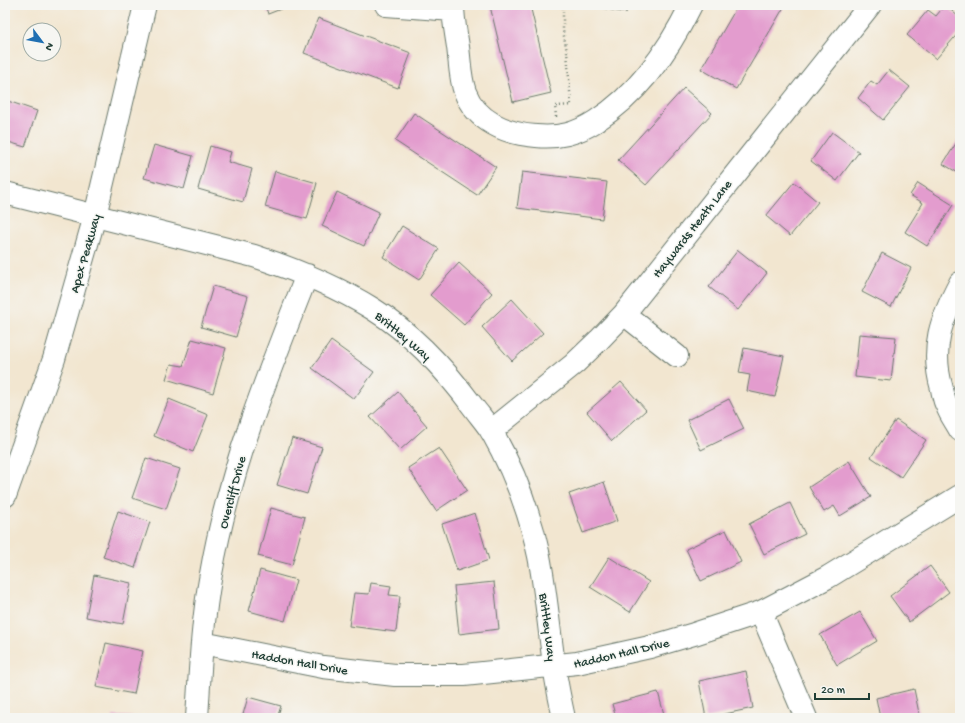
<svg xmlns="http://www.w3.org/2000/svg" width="965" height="723" font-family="'Gochi Hand',sans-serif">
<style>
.building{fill:#e39cce}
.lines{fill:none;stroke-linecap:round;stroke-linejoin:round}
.minor-casing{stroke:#69786b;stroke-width:24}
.major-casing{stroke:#69786b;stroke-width:24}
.path{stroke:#69786b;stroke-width:2.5;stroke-dasharray:1 3;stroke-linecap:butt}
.minor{stroke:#fff;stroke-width:22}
.major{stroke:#fff;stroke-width:22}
.labels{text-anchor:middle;stroke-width:3;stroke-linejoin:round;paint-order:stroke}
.street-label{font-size:13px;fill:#1f3d34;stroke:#f6f6f2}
</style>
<rect width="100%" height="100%" fill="#f6f6f2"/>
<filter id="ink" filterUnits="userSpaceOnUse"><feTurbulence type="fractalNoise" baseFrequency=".025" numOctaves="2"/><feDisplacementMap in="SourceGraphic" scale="8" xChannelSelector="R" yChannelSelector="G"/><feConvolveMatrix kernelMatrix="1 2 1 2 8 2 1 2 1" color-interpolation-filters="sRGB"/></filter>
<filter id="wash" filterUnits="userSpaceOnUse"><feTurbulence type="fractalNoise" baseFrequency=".012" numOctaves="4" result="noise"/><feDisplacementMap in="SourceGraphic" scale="16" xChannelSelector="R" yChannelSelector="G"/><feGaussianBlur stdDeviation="0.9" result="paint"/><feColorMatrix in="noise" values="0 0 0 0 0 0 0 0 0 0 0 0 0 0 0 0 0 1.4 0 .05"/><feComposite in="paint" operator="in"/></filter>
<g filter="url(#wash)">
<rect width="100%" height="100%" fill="#f2e6d0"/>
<g id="blocks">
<path class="building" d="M5,5H10L5,13Z
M265,5H291L268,14Z
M493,5H530L551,93L513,102L490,6Z
M592,5H628L626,13L592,6Z
M738,5H781L784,7L736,89L701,69Z
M945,5L960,18V31L936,59L907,35L928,10L936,16Z
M318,18L411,53L398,88L304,53Z
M889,70L910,87L883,120L858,98L871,81L877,85Z
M684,88L712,113L646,185L618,160Z
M5,100L37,111L25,147L5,141Z
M414,113L496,167L477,195L395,141Z
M832,132L859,152L837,181L811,161Z
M960,137V174L943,164Z
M154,145L193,156L184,189L144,178Z
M210,146L231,152L228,162L252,169L243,202L198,189Z
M275,171L317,183L307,219L265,207Z
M522,172L607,182L602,219L517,208Z
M794,182L818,202L790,236L766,216Z
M918,183L953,205L927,246L905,232L923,203L910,195Z
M337,192L379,212L364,246L322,226Z
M402,226L439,249L419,280L383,257Z
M738,250L767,273L738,310L709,287Z
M882,253L911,268L891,307L862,292Z
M459,263L492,293L464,325L430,295Z
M213,286L248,296L236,337L201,327Z
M512,299L543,333L512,361L482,327Z
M859,334L896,337L891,381L855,377Z
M192,339L226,348L213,393L166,379L171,364L183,366Z
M331,341L374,372L354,399L312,368Z
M744,348L784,356L775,397L747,391L750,375L739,373Z
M621,382L646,410L612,441L587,412Z
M398,392L427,426L400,450L370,417Z
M169,399L208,415L193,452L154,436Z
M729,399L744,429L701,450L687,420Z
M896,420L926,440L901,477L871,457Z
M292,438L322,447L307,494L277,485Z
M439,448L467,490L436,511L408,468Z
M146,458L180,469L166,509L132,498Z
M849,461L871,497L840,516L834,506L824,512L809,487Z
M604,482L617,521L583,533L569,494Z
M790,503L805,534L764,554L749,524Z
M271,508L305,517L292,565L258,556Z
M118,511L150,522L135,568L103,557Z
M475,513L489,560L457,571L442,524Z
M726,530L741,562L701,581L686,549Z
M609,557L649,582L630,612L590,587Z
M930,566L949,592L909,622L890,596Z
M260,570L296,580L285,621L249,611Z
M94,575L131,583L123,624L86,617Z
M494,582L499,629L459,634L454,586Z
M371,583L391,586L389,595L400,596L396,632L349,626L354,593L369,594Z
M860,612L877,641L837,665L820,635Z
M106,643L143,651L134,694L96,687Z
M746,671L753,708L706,718L699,681Z
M914,689L920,718H880L876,698Z
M658,692L665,718H616L612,704Z
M248,697L281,706L277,718H242Z
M113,716L135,717V718H113Z"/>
</g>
</g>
<g filter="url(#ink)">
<use href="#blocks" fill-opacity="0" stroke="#69786b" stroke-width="1"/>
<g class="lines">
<g class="minor-casing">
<path id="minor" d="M386,5L453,10
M453,5C453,19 456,33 458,47C460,62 460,78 465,92C476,121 506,134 536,136C559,138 576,134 596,121C638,94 669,50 691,5
M5,193L254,256C294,269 336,286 373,309C413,334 446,370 474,408C480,416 487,424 492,432C514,471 530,513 539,556C546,592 549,629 554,664C556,682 560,700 564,718
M960,283C941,319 930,348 942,389C943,394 944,401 947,406C950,415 956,422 960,430
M624,314L677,356
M491,431L574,364L599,340L624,314L870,5
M761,612L806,718
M202,643L323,667L395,675H464L577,663L650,647L694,634L761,612L828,577L960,496
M197,718C200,670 202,622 211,574C229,470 268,373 307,275"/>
</g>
<g class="major-casing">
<path id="major" d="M5,496L54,359L95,216L145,5"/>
</g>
<path class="path" d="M556,117L555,106L571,105L567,52L563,31V5"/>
<use href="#minor" class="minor"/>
<use href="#major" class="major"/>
</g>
</g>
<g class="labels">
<g class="street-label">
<text transform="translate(691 228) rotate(-52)" y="5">Haywards Heath Lane</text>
<text transform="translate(84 253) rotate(-74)" y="5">Apex Peakway</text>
<text transform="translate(404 335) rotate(40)" y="5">Brittley Way</text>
<text transform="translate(231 492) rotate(-75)" y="5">Overcliff Drive</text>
<text transform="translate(549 627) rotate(83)" y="5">Brittley Way</text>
<text transform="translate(621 652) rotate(-13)" y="5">Haddon Hall Drive</text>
<text transform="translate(300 661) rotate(10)" y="5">Haddon Hall Drive</text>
</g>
</g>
<rect width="965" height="723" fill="none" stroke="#f6f6f2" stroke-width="20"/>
<g transform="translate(42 42) rotate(122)"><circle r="19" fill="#f6f6f2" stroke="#a0aca6"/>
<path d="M0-3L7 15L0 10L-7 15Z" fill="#1f6fb2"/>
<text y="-6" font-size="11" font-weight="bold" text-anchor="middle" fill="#1f3d34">N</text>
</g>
<path d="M815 693v6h54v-6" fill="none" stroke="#1f3d34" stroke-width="2"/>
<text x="821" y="693" font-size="12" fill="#1f3d34" stroke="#f6f6f2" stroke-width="3" paint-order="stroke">20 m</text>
</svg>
